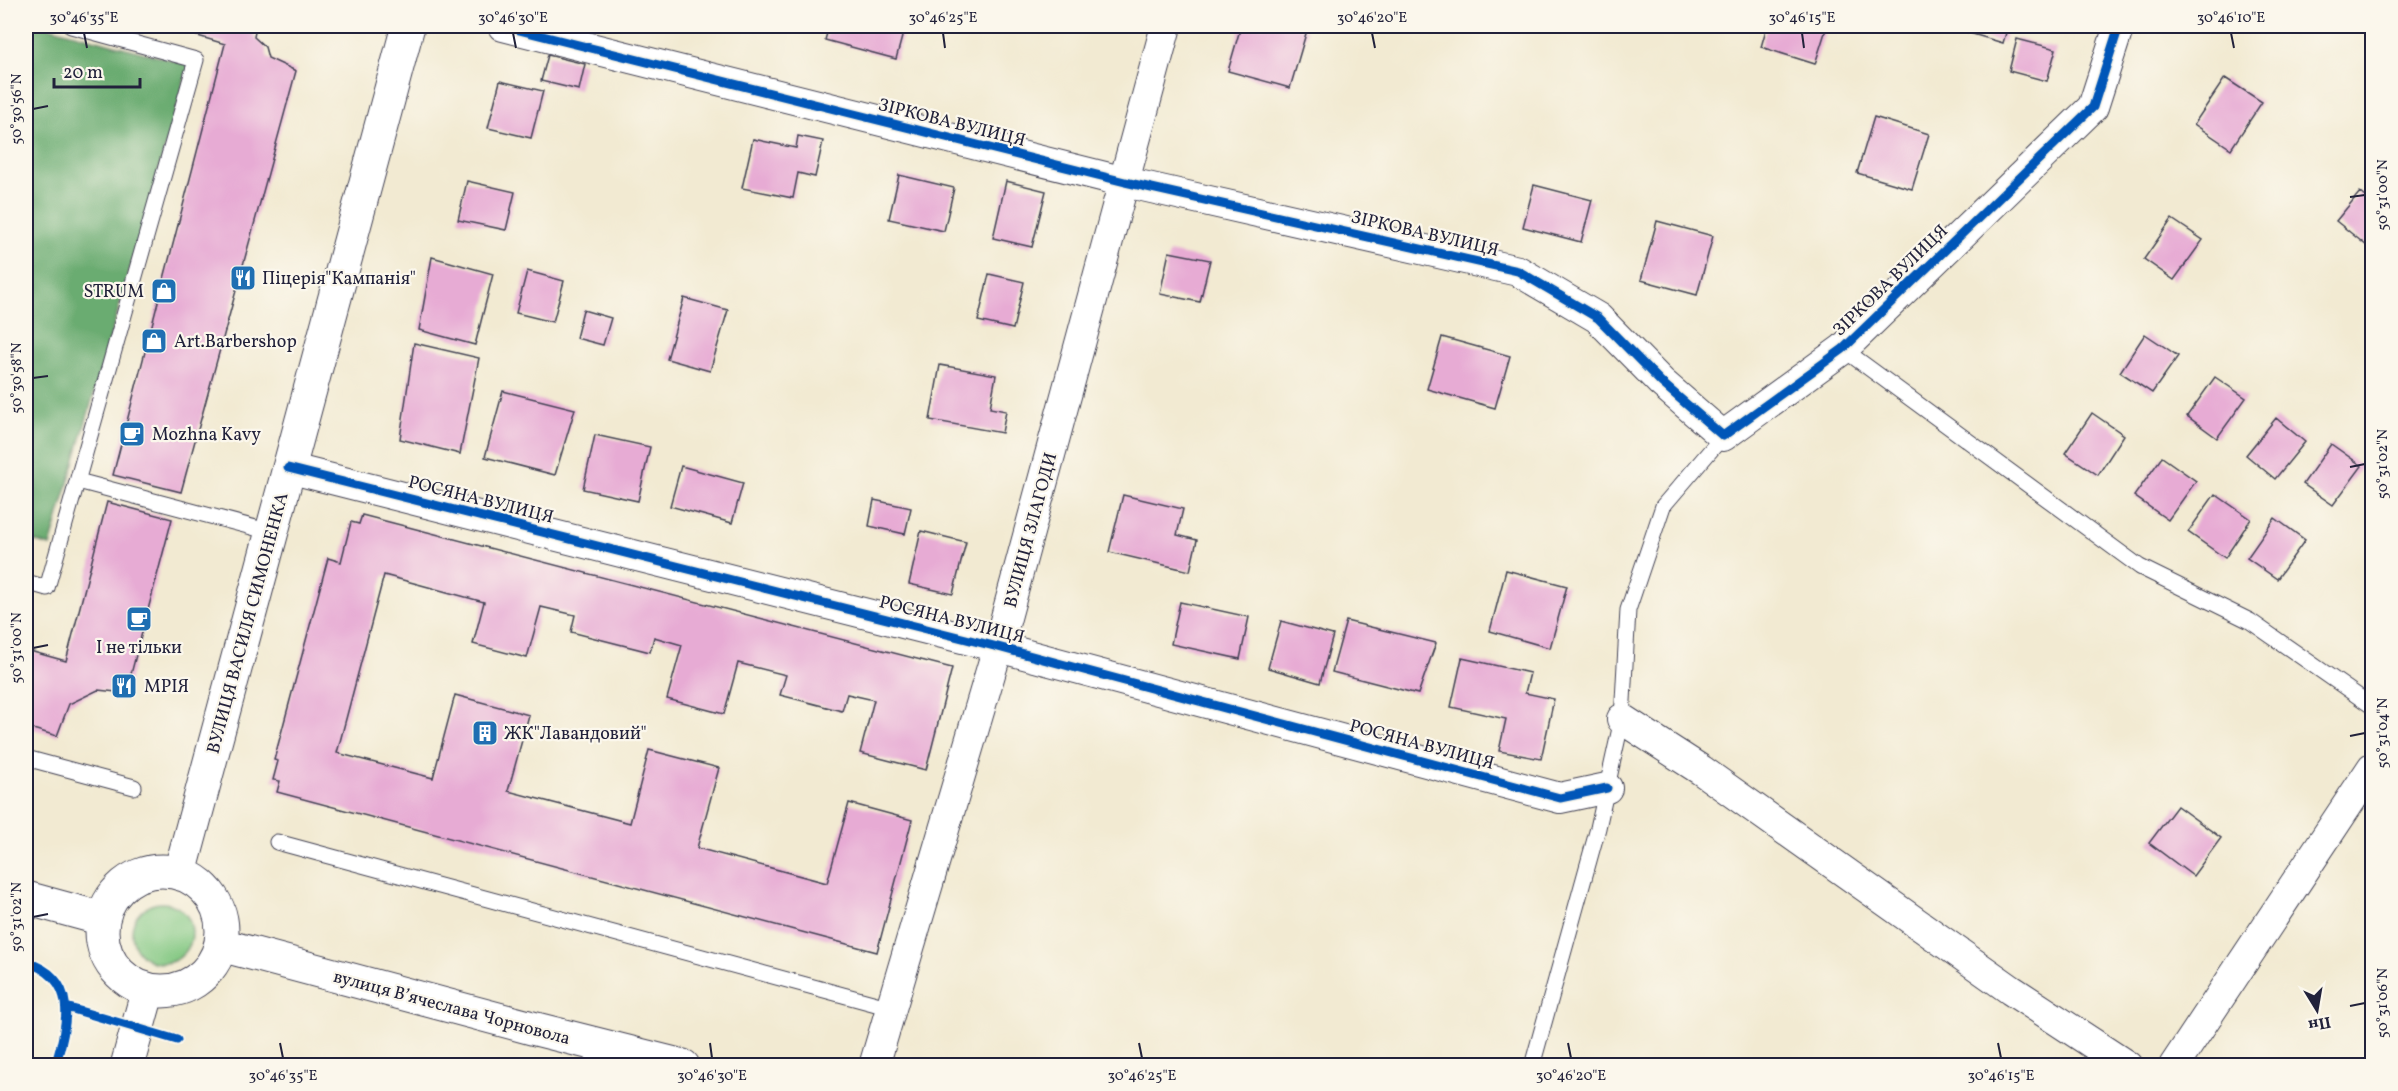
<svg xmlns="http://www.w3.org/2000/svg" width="2398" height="1091" font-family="Vollkorn,serif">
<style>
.green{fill:#84c883;stroke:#53755f;stroke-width:1.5}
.forest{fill:#6bac71;stroke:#466756;stroke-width:1.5}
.building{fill:#e7abd4}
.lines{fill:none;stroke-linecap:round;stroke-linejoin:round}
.lane-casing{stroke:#414052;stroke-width:17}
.street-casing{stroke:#414052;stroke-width:32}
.secondary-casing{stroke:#414052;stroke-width:35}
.lane{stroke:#fff;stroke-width:15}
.street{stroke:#fff;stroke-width:30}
.secondary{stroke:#fff;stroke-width:33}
.cycleway-casing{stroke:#fbf7ec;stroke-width:13}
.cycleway{stroke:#0057b8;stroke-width:9}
.ticks{fill:none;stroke:#22223b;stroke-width:2}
.labels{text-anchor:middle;stroke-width:4.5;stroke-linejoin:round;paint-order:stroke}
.street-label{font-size:18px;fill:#22223b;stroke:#fbf7ec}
.poi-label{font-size:18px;fill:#22223b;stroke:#fbf7ec;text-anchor:start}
.neatline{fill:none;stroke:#22223b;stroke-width:2}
.ticks-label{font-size:15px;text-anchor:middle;fill:#22223b}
</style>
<rect width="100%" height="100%" fill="#fbf7ec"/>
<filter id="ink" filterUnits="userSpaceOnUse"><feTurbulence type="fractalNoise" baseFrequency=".0167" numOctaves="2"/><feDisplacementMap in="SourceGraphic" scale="12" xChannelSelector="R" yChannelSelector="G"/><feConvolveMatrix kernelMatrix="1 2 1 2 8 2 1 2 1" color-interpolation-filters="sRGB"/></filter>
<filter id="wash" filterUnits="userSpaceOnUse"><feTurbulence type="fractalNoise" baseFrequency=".008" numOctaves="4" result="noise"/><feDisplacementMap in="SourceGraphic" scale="24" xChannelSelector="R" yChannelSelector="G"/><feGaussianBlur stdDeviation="1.35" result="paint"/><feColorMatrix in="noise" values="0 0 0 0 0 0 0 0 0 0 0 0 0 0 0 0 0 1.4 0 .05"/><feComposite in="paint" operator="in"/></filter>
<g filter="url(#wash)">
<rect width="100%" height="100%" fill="#f2ead2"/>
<path class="green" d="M132 933a30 30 0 1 1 60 0a30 30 0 1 1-60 0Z"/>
<path class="forest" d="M26,26H45L189,65L50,546L26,539Z"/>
<g id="blocks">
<path class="building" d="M164,26H256L254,37L265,47L268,58L296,71L181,492L113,475L225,44Z
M763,26H778L777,30Z
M829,26H905L896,59L825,40Z
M1241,26H1291L1307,30L1290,88L1228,71Z
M1767,26H1827L1815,64L1761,47Z
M1950,26H2008L2003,43L1949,27Z
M2017,39L2056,49L2047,81L2009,71Z
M548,55L585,64L579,90L541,81Z
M2225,78L2262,102L2231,149L2194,124Z
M500,81L543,91L531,138L488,128Z
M1874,117L1929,134L1912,189L1857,173Z
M798,136L823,141L815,177L798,173L793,198L742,188L753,139L796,148Z
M899,175L954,188L944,231L889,219Z
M467,181L515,192L506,230L458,220Z
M1006,181L1046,191L1032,247L993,238Z
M1534,185L1592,200L1581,242L1523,227Z
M2360,192L2372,202V250L2336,221Z
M2172,219L2203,240L2174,280L2144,259Z
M1657,221L1713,236L1697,295L1641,280Z
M1169,252L1210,260L1200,302L1160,294Z
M432,257L493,274L475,345L419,330Z
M527,271L564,281L553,322L516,313Z
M989,274L1024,282L1013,329L978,321Z
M684,298L728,310L710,371L667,359Z
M583,310L611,318L603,345L576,338Z
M2145,334L2178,356L2152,393L2120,372Z
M1442,337L1510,356L1495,408L1427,389Z
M414,343L479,358L460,454L400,439Z
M940,365L996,375L990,408L1006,411L1002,433L930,420Z
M2215,377L2246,398L2217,438L2187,416Z
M503,391L575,409L555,475L485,457Z
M2092,413L2124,435L2098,475L2065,453Z
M2276,418L2305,442L2275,479L2246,455Z
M595,435L650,447L638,501L583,489Z
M2331,444L2362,466L2333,505L2303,484Z
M2162,457L2196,481L2168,520L2134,496Z
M681,466L743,483L732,523L670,506Z
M2215,494L2251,519L2225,558L2188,532Z
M1123,495L1183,509L1177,535L1197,540L1190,571L1109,552Z
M874,500L911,508L905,534L869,526Z
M107,502L172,519L126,693L98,690L69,704L57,736L26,727V650L66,661Z
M362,515L952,668L926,770L860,753L874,700L847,694L842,711L780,695L786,675L738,663L724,714L667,699L682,645L654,637L650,652L571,632L575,615L541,607L527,658L473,644L484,602L384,575L337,753L433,778L455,695L529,715L508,791L630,823L649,750L719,768L697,848L827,883L849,803L912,820L877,952L277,792L280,781L273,780L278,761L274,760L328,558L341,562L351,522L359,524Z
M2275,518L2305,540L2277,579L2247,558Z
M921,531L966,542L953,594L909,584Z
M1506,570L1567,586L1550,648L1490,631Z
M1180,602L1249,617L1240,659L1171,644Z
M1281,621L1333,635L1320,683L1268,668Z
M1346,621L1436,643L1418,694L1332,672Z
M1462,658L1530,673L1525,693L1554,699L1541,759L1499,751L1506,719L1451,707Z
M2177,806L2221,838L2193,876L2149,843Z"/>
</g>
</g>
<g filter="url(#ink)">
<use href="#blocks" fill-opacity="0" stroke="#414052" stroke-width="1.5"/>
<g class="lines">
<g class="lane-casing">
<path id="lane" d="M1843,349L2140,567L2250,621L2372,706
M78,481L271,532
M26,582L47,588L196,60L71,26
M26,758L134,787
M277,842L891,1008
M1532,1066L1598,828L1622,719L1628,610L1663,506L1723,436"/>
</g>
<g class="street-casing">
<path id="street" d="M503,26L1125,182L1518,271L1598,318L1661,382L1723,436L1843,349L2093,107L2119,26
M288,468L998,647L1560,798L1607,788
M1622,719L1701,770L2011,990L2127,1066
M874,1066L998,647L1166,26
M2174,1066L2372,768"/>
</g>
<g class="secondary-casing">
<path id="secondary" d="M102 931a60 60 0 1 1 120 0a60 60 0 1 1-120 0Z
M180,873L408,26
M26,898L103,919
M221,945L532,1028L683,1066
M127,1066L148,990"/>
</g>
<use href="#lane" class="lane"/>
<use href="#street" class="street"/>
<use href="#secondary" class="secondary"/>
<g class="cycleway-casing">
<path id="cycleway" d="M503,26L1125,182L1518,271L1598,318L1661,382L1723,436L1843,349L2093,107L2119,26
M288,468L998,647L1560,798L1607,788
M26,962C79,978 68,1024 55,1066
M66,1007L177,1040"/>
</g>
<use href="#cycleway" class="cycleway"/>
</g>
</g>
<path class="ticks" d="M84,33L87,48M513,33L516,48M943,33L945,48M1372,33L1375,48M1802,33L1804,48M2231,33L2234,48M33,109L48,106M2350,197L2365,195M33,378L48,376M2350,467L2365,464M33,648L48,645M2350,736L2365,733M33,917L48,914M2350,1006L2365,1003M280,1043L283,1058M710,1043L712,1058M1139,1043L1142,1058M1568,1043L1571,1058M1998,1043L2001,1058"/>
<defs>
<g id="restaurant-square" transform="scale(1.35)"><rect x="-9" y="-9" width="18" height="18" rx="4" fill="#1f6fb2" stroke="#fbf7ec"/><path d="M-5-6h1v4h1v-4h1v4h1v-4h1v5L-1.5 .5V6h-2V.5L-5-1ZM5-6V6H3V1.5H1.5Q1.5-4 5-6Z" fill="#fff"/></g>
<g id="shop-square" transform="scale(1.35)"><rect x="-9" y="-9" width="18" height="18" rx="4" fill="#1f6fb2" stroke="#fbf7ec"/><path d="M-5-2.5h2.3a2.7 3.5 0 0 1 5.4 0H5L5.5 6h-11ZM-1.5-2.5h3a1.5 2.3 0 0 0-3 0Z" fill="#fff"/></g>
<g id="cafe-square" transform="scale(1.35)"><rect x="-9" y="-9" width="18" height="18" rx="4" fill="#1f6fb2" stroke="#fbf7ec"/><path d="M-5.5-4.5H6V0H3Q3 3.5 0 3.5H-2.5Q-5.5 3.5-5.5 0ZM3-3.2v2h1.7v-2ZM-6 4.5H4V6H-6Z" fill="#fff"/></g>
<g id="building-square" transform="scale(1.35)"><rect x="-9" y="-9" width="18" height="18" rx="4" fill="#1f6fb2" stroke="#fbf7ec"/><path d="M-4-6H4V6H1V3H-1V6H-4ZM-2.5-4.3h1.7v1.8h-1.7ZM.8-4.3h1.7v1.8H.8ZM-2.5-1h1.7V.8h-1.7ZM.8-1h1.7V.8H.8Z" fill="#fff"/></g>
</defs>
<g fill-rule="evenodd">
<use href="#restaurant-square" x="243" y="278"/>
<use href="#shop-square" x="164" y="291"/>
<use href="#shop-square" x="154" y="341"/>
<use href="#cafe-square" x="132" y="434"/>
<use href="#cafe-square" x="139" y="619"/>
<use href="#restaurant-square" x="124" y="686"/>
<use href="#building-square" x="485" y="733"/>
</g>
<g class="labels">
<g class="street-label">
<text transform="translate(952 122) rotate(14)" y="6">ЗІРКОВА ВУЛИЦЯ</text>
<text transform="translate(1425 233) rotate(13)" y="6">ЗІРКОВА ВУЛИЦЯ</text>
<text transform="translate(1890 280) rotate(-44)" y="6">ЗІРКОВА ВУЛИЦЯ</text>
<text transform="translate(481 499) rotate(14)" y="6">РОСЯНА ВУЛИЦЯ</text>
<text transform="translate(1030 530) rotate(-75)" y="6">ВУЛИЦЯ ЗЛАГОДИ</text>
<text transform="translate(952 619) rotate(14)" y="6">РОСЯНА ВУЛИЦЯ</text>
<text transform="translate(247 623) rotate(-75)" y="6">ВУЛИЦЯ ВАСИЛЯ СИМОНЕНКА</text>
<text transform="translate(1422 744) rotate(15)" y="6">РОСЯНА ВУЛИЦЯ</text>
<text transform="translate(452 1007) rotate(15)" y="6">вулиця Вʼячеслава Чорновола</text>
</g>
<g class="poi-label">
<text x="262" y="284">Піцерія"Кампанія"</text>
<text x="144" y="297" text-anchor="end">STRUM</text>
<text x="174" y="347">Art.Barbershop</text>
<text x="152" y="440">Mozhna Kavy</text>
<text x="139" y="653" text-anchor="middle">І не тільки</text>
<text x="144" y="692">МРІЯ</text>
<text x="504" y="739">ЖК"Лавандовий"</text>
</g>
</g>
<rect width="2398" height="1091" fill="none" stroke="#fbf7ec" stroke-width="66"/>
<g transform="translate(2317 1010) rotate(169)" stroke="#fbf7ec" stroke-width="4.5" paint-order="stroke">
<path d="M0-4.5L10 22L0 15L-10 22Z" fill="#22223b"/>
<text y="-9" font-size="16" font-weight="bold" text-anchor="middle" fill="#22223b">Пн</text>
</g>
<path d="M54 78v9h86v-9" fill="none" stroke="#22223b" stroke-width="3"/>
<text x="63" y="78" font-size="18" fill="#22223b" stroke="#fbf7ec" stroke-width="4.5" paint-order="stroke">20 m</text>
<rect x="33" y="33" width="2332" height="1025" class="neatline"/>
<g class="ticks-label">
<text x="84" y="22">30°46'35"E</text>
<text x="513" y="22">30°46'30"E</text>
<text x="943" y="22">30°46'25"E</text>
<text x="1372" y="22">30°46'20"E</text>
<text x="1802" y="22">30°46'15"E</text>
<text x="2231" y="22">30°46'10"E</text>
<text transform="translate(16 109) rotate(-90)" y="5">50°30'56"N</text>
<text transform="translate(2382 195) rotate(-90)" y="5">50°31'00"N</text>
<text transform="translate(16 378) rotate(-90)" y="5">50°30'58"N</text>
<text transform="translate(2382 464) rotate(-90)" y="5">50°31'02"N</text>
<text transform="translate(16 648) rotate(-90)" y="5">50°31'00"N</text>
<text transform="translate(2382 733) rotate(-90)" y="5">50°31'04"N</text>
<text transform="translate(16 917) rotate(-90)" y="5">50°31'02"N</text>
<text transform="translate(2382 1003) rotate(-90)" y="5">50°31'06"N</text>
<text x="283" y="1080">30°46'35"E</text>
<text x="712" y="1080">30°46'30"E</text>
<text x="1142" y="1080">30°46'25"E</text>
<text x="1571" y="1080">30°46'20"E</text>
<text x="2001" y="1080">30°46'15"E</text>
</g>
</svg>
